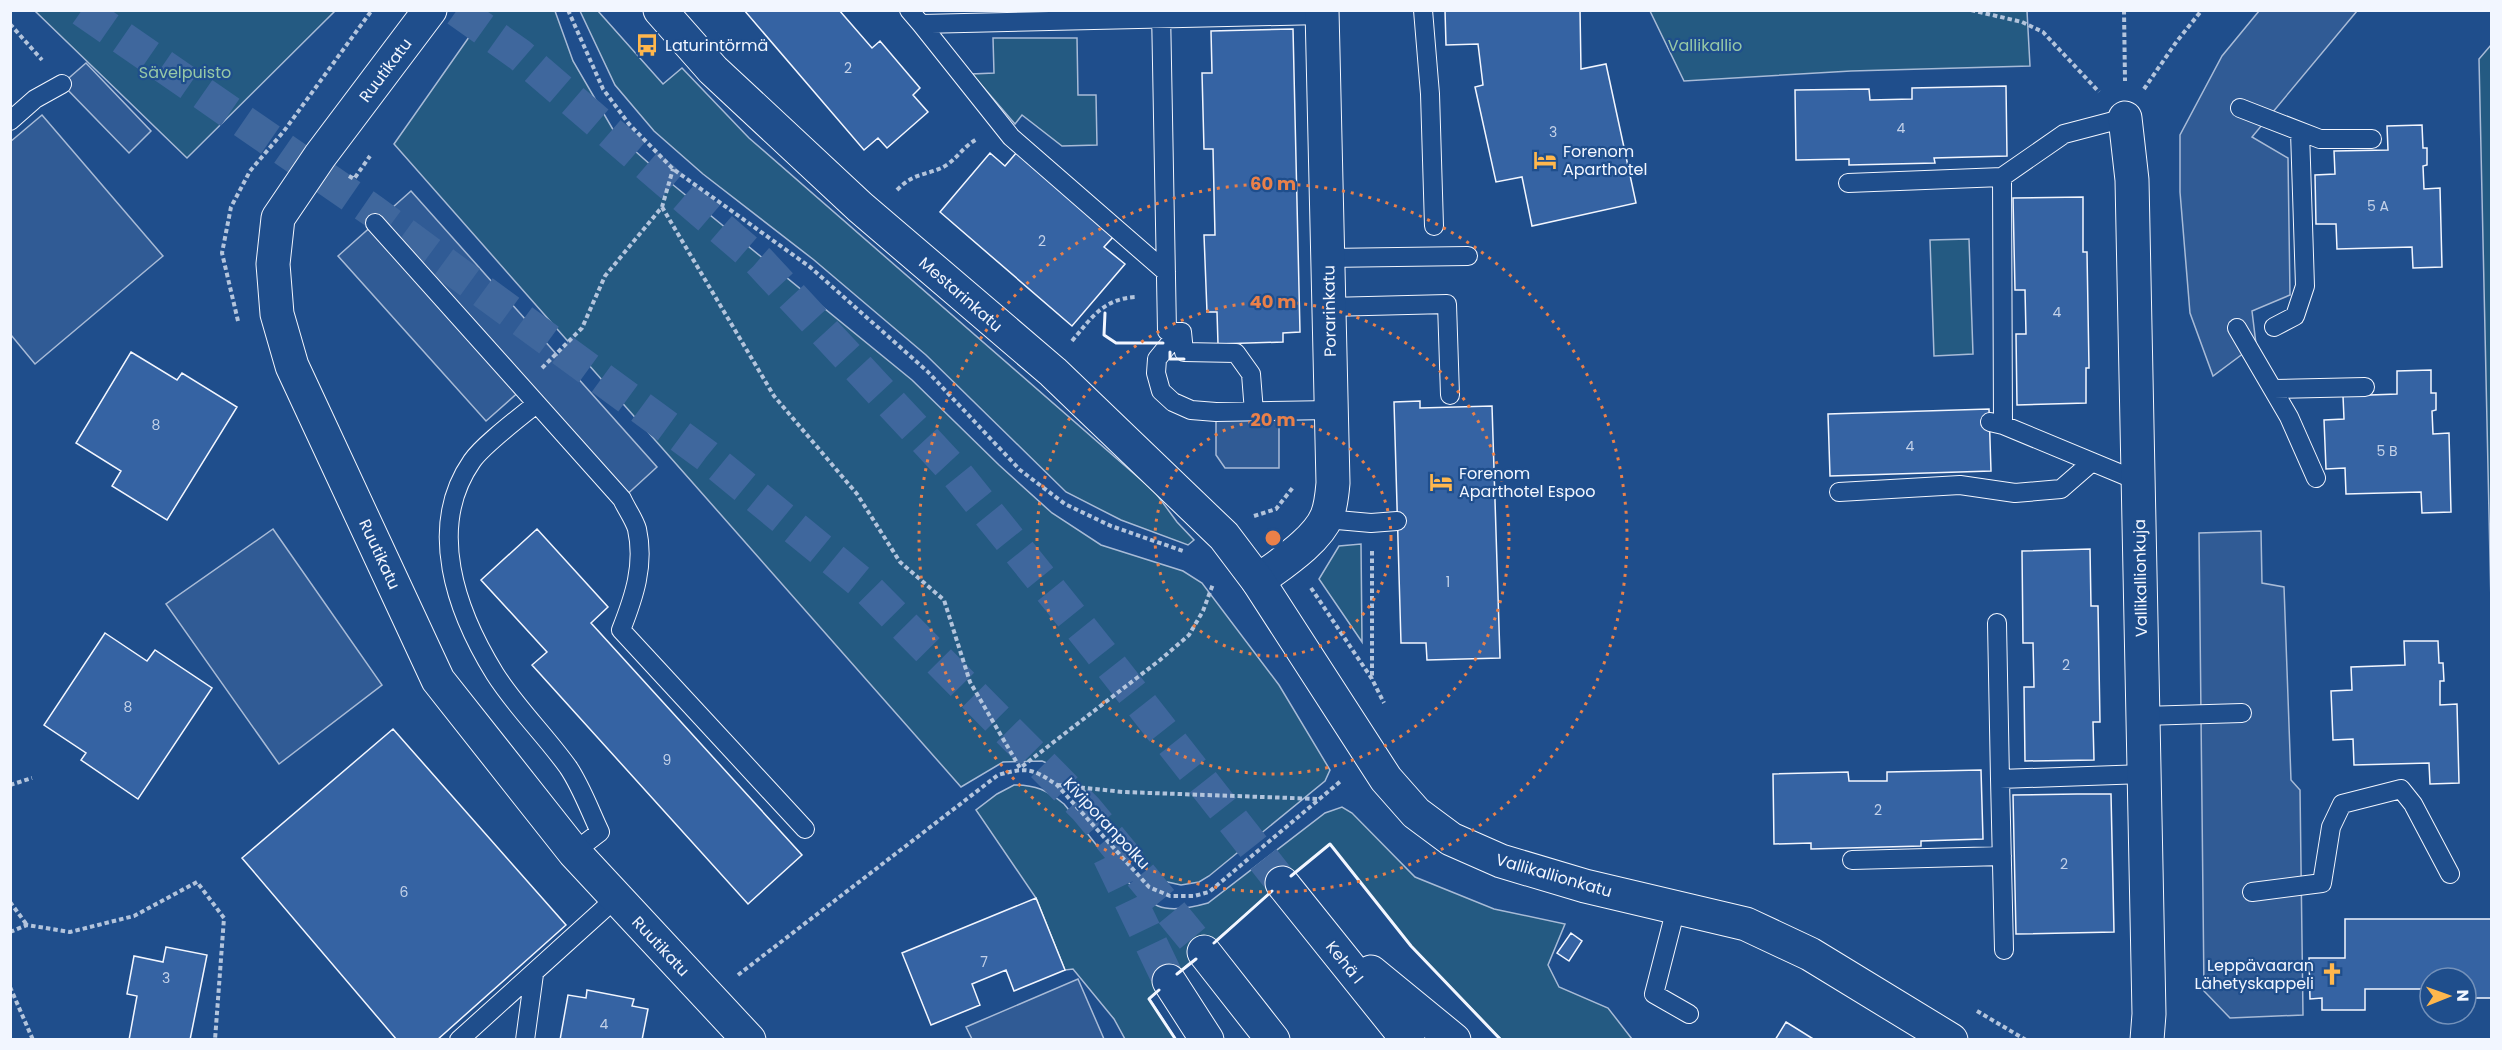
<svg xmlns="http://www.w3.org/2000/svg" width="2502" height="1050" font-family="Poppins,sans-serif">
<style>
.green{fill:#245a82;stroke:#a8bbd7;stroke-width:1.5}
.parking{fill:#305b95;stroke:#a8bbd7;stroke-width:1.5}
.building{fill:#3563a3;stroke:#f2f6ff;stroke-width:1.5}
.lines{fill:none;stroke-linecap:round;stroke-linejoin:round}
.trunk-tunnel{stroke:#3f679d;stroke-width:33;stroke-dasharray:33 16;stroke-linecap:butt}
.service-casing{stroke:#f2f6ff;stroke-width:20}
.minor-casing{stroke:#f2f6ff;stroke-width:35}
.tertiary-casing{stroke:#f2f6ff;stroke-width:35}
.trunk-casing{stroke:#f2f6ff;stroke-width:35}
.path{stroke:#b3c4dc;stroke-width:4;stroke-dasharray:4.5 3;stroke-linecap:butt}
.service{stroke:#1f4e8c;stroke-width:18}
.minor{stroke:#1f4e8c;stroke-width:33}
.tertiary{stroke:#1f4e8c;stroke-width:33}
.trunk{stroke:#1f4e8c;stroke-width:33}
.wall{stroke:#f2f6ff;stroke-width:3}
.ring{fill:none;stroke:#ea8049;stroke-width:3;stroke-dasharray:3 6}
.labels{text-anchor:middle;stroke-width:4.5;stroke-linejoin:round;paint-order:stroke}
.number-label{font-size:14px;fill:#c3d1e8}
.poi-label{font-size:16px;fill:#f2f6ff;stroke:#1f4e8c;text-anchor:start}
.park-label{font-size:16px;fill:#97c8a6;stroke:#1f4e8c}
.street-label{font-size:16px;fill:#f2f6ff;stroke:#1f4e8c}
.centre{fill:#ea8049;stroke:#1f4e8c;stroke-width:3}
.ring-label{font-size:18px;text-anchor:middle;font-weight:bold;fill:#ea8049;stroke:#1f4e8c;stroke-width:4.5;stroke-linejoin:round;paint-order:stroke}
</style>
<rect width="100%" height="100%" fill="#1f4e8c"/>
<path class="green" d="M488,10L555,11L573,61L615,133L672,184L912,380L999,465L1052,513L1101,545L1183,571L1202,583L1279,685L1330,770L1325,781L1209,876L1199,882L1181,885L1154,879L1085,791L1061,769L1042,761L1003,762L961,787L394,144Z
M35,11H335L187,158Z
M580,11H598L663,84L682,68L749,138L1155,492L1177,522L1194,540L1188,545L1121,520L1066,492L926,355L814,260L703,174L654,131L615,85Z
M1650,11H2027L2030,66L1851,71L1684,81Z
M993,38H1077L1078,95H1096L1097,145L1062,146L1022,115L1015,124L972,74L994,73Z
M2491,45V604L2479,59Z
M1969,239L1973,354L1934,356L1930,240Z
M1361,544L1362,642L1319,579L1339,546Z
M1014,785C1036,785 1047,790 1064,804C1085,829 1131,895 1158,906C1173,912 1194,907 1208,903L1325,813L1342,807L1352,813L1415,877L1494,909L1565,924L1548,965L1559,987L1608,1008L1632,1039H1501L1411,946L1330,844L1268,895L1149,998L1176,1039H1125L1114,1019L1073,969L1065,970L1036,898L976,810L997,794Z"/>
<path class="parking" d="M2259,11H2357L2252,137L2288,158L2290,295L2252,311L2256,344L2213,376L2190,313L2180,192V135L2222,56Z
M86,63L151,131L129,153L62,84Z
M42,115L163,256L35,364L11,335L10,142Z
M411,191L657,467L622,499L522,389L486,421L338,256Z
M1216,412H1279V468H1225L1216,455Z
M273,529L382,685L279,764L166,604Z
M2261,531L2262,583L2284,587L2291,780L2300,790L2303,1015L2230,1018L2204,991L2199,533Z
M1078,979L1104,1039H972L966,1027Z"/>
<path class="building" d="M744,10H839L872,48L880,41L920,88L913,95L928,112L887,148L878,138L864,150Z
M1445,10H1580L1581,69L1606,64L1636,203L1532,226L1522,177L1496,182L1475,87L1483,85L1478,44L1446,45Z
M1293,29L1300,332L1283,333V342L1218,344L1217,312H1207L1204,235H1215L1213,149H1204L1202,73H1212L1211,31Z
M2006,86L2007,156L1934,158L1935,163L1849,165V159L1796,160L1795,90L1869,89L1870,100L1912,99V88Z
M2422,125L2423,148H2427V165L2423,166L2424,189L2440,188L2442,267L2413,268L2412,247L2337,249L2336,224H2316L2315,175L2335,174L2334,151L2388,150L2387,126Z
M1017,152L1114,236L1104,247L1125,264L1072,326L940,212L990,153L1005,166Z
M2083,197V252H2087L2089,368H2086V403L2017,405L2016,334H2026L2025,290H2015L2013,198Z
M131,352L177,380L182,373L237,407L167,520L112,486L121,471L76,443Z
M2431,370V393H2436V410L2432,411L2433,434L2449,433L2451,512L2422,513L2421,492L2346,494L2345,468L2326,469L2324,420L2344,419L2343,396L2397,394V371Z
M1420,401V408L1492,406L1500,658L1427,660L1426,643H1401L1394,402Z
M1989,409L1991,471L1830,476L1828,414Z
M537,529L608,607L591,623L802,855L748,904L532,665L547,652L481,580Z
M2090,549L2091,606H2098L2100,722H2093L2094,760L2025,761L2024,687H2034L2033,643H2023L2022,551Z
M105,633L147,661L155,650L212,688L138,799L81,760L86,753L44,725Z
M2404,641H2438L2439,663H2443L2444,681H2440V705L2457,704L2459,783L2430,784L2429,763L2354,765L2353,739L2333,740L2331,691L2352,690L2351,667L2405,665Z
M393,729L566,925L437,1040H397L242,858Z
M1981,770L1983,839L1921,841V846L1811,849V843L1774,844L1773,774L1848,772L1849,781H1887V772Z
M2077,794H2111L2114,932L2016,934L2013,795Z
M1036,898L1065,970L1014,991L1006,970L972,984L980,1005L931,1025L902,953Z
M2345,919H2492V998H2466V978H2430V989H2365V1010H2322V998L2310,999L2309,958H2345Z
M1571,933L1582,941L1569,961L1557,953Z
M166,947L207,955L190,1040H129L137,996L127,994L134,956L163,962Z
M587,990L634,999L632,1006L648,1009L642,1040H560L568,995L586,998Z
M1786,1022L1815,1040H1775Z"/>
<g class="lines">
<path class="trunk-tunnel" d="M82,10L373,211L707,456L863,584L1086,809L1204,952
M457,10L520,55L759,261L955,472L1097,648L1282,883
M1109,856L1169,981"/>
<g class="service-casing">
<path id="service" d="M909,10L921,24L1322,15
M1161,10L1167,331L1182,332L1184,352L1236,353L1251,374L1254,412
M1423,10L1430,94L1434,226
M921,24L1011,137L1166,272
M2240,108L2320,139H2372
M10,121L35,99L62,84
M2002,177L2003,425
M1848,183L2002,177L2064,134L2125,118
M375,223L622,499C626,508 634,519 637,529C645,565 634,597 621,630L805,829
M1327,258L1468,256
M1329,307L1447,304L1450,395
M2274,327L2295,316L2305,286L2300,132
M2237,328L2289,417L2316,478
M1170,343L1157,359L1156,373L1161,391L1173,402L1191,410L1216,412L1331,410
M2274,389L2365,387
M536,404C519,418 483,445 472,461C426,527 456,611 495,674C516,707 545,735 568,767C581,786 590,811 600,832L574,852
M1990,422L2003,425L2138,481
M1839,492L1960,485L2015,493L2061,489L2092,462
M1326,519L1371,523L1397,521
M1997,623L2000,779
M2143,716L2242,713
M1852,860L2002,856
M2252,892L2322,883L2331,827L2342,804L2401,789L2413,804L2450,874
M1676,908L1654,994L1689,1014
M2004,950L2000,779L2144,774
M459,1040L616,898
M525,1040L534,974"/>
</g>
<g class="minor-casing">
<path id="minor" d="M2125,118L2132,180L2149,1014L2147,1040
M1258,581C1279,565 1317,541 1327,516C1331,506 1332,495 1333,483L1322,10"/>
</g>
<g class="tertiary-casing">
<path id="tertiary" d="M430,10L320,156L278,218L273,264L277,314L292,366L438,680L574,852L749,1040
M660,10L713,70L860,207L1053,372L1224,536L1258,581L1386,779L1416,813L1451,839L1501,861L1585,886L1746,924L1810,954L1951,1040"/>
</g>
<g class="trunk-casing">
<path id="trunk" d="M1282,883L1408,1040
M1204,952L1273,1040
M1371,972L1454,1040
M1169,981L1207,1040"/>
</g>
<path class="path" d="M568,10L603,89L629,124L673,169L810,267L927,371L1020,470L1065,504L1111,526L1183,551
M1971,10L2022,22L2043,32L2099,92
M2124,10L2125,81
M10,24L42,60
M2144,89L2177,41L2202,10
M349,176L354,179L370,156
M897,190C916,170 931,176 948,164C959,156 963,147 977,139
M662,207L774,396L857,494L900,562L944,600L970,682L1020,768L1160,660L1189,635L1203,611L1213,584
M238,321L222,253L231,207L250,171L284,131L372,10
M1072,341C1092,317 1104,298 1137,297
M542,368L582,328L605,276L662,207L673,169
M1254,516L1276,509L1294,486
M1372,551V679
M1311,588L1372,679L1384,703
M10,785L32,778
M1058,785L1123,792L1319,799
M10,902L27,925
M10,932L27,925L70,932L134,916L197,882L224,918L215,1040
M738,975L998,775C1026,767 1032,768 1057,785L1149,887L1170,896H1194L1209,892L1342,780
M10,987L33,1040
M1977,1011L2026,1040"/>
<use href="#service" class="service"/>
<use href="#minor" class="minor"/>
<use href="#tertiary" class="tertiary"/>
<use href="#trunk" class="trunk"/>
<path class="wall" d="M1105,313L1104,335L1116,343H1163
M1170,352V359H1184
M1291,876L1330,844L1411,946L1501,1040
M1214,943L1272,891
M1177,974L1196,959
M1159,990L1149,999L1176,1040"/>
</g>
<g class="ring">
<circle cx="1273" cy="538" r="118"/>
<circle cx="1273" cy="538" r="236"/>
<circle cx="1273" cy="538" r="354"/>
</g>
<defs>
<g id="bus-bare" transform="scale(1.8)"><path d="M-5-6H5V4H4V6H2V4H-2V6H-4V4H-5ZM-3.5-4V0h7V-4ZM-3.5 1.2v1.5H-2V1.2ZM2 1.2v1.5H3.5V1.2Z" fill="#ffb74d" stroke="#1f4e8c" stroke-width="2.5" paint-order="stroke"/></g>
<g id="hotel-bare" transform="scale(1.8)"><path d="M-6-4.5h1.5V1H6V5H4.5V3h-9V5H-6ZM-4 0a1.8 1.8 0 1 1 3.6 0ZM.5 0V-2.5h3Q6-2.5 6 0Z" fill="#ffb74d" stroke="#1f4e8c" stroke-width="2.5" paint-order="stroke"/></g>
<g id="church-bare" transform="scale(1.8)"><path d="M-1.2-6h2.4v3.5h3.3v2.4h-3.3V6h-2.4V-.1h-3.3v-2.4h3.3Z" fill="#ffb74d" stroke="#1f4e8c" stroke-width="2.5" paint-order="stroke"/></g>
</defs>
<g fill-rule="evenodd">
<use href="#bus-bare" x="647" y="45"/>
<use href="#hotel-bare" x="1545" y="160"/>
<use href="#hotel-bare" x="1441" y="482"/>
<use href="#church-bare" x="2332" y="974"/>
</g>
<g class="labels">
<g class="number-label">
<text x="848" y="73">2</text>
<text x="1901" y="133">4</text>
<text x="1553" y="137">3</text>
<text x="2378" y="211">5 A</text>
<text x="1042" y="246">2</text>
<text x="2057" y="317">4</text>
<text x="156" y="430">8</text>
<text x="1910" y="451">4</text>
<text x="2387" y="456">5 B</text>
<text x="1448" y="587">1</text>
<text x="2066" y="670">2</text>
<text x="128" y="712">8</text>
<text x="667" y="765">9</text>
<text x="1878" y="815">2</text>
<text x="2064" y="869">2</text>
<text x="404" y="897">6</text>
<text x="984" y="967">7</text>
<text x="166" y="983">3</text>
<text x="604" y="1029">4</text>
</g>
<g class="poi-label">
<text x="665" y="51">Laturintörmä</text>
<text x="1563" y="157">Forenom<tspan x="1563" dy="18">Aparthotel</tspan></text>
<text x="1459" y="479">Forenom<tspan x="1459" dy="18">Aparthotel Espoo</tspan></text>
<text x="2314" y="971" text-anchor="end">Leppävaaran<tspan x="2314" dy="18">Lähetyskappeli</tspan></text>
</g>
<g class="park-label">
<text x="1705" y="51">Vallikallio</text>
<text x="185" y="78">Sävelpuisto</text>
</g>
<g class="street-label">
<text transform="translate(385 70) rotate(-53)" y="6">Ruutikatu</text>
<text transform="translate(961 294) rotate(41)" y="6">Mestarinkatu</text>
<text transform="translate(1329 311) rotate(-91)" y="6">Porarinkatu</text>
<text transform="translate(380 554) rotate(65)" y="6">Ruutikatu</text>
<text transform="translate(2140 578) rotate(-91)" y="6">Vallikallionkuja</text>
<text transform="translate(1107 823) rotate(47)" y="6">Kiviporanpolku</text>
<text transform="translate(1554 875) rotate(16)" y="6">Vallikallionkatu</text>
<text transform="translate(661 946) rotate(47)" y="6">Ruutikatu</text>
<text transform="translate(1345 962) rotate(51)" y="6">Kehä I</text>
</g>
</g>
<circle cx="1273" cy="538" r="9" class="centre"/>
<g class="ring-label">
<text x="1273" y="190">60 m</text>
<text x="1273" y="308">40 m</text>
<text x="1273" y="426">20 m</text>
</g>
<rect width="2502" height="1050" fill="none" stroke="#f2f6ff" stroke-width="24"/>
<g transform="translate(2448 996) rotate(89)"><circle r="28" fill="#1f4e8c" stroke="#7391ba" stroke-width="1.5"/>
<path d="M0-4.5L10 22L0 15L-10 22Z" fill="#ffb74d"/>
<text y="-9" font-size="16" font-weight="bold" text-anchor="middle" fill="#f2f6ff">N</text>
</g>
</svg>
